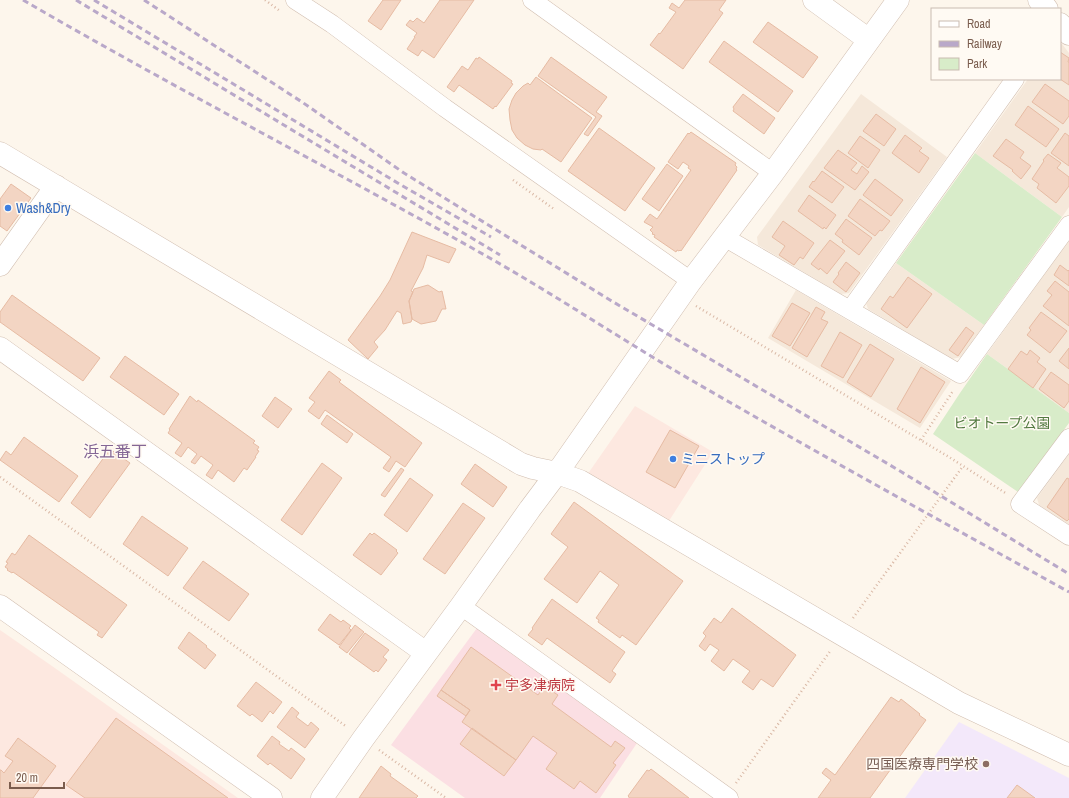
<svg xmlns="http://www.w3.org/2000/svg" width="1069" height="798" font-family="'Archivo Narrow','Noto Sans JP',sans-serif">
<style>
.residential{fill:#f5e8da}
.commercial{fill:#fde8e0}
.education{fill:#f3e8fa}
.medical{fill:#fbdfe3}
.green{fill:#d8ecc9}
.building{fill:#f3d5c3;stroke:#e6bba3}
.lines{fill:none;stroke-linecap:round;stroke-linejoin:round}
.minor-casing{stroke:#d1beb0;stroke-width:19}
.tertiary-casing{stroke:#d1beb0;stroke-width:23}
.path{stroke:#d9b8a5;stroke-width:2.5;stroke-dasharray:1 3;stroke-linecap:butt}
.minor{stroke:#fff;stroke-width:18}
.tertiary{stroke:#fff;stroke-width:22}
.rail{stroke:#b9a8c9;stroke-width:3;stroke-dasharray:6 4;stroke-linecap:butt}
.shop-dot{fill:#3f7fe0;stroke:#fffaf3;stroke-width:1.5}
.health-dot{fill:#e0444e;stroke:#fffaf3;stroke-width:1.5}
.education-dot{fill:#8d6e63;stroke:#fffaf3;stroke-width:1.5}
.labels{text-anchor:middle;stroke-width:3;stroke-linejoin:round;paint-order:stroke}
.shop-label{font-size:14px;fill:#366cbe;stroke:#fffaf3;text-anchor:start}
.park-label{font-size:14px;fill:#537a41;stroke:#fffaf3}
.health-label{font-size:14px;fill:#be3a42;stroke:#fffaf3;text-anchor:start}
.education-label{font-size:14px;fill:#785e54;stroke:#fffaf3;text-anchor:end}
.quarter-label{font-size:16px;fill:#846695;stroke:#fffaf3}
</style>
<rect width="100%" height="100%" fill="#fdf6ec"/>
<path class="residential" d="M1060,44H1062L1069,53V207L1062,217L975,153L1028,79H1060Z
M861,94L947,157L849,293L841,294L758,245L757,237Z
M1069,240V413L987,354Z
M896,263L984,325L961,357L952,359L868,309L866,303Z
M796,290L951,381L920,428L768,338Z
M1069,454V525L1039,505L1037,498Z"/>
<path class="commercial" d="M635,406L713,452L667,524L587,475Z
M0,630L52,666L238,798H0Z"/>
<path class="education" d="M959,722L1069,778V798H905Z"/>
<path class="medical" d="M477,628L637,743L600,798H465L391,745Z"/>
<path class="green" d="M975,153L1062,217L984,325L896,263Z
M987,354L1069,413V423L1018,492L933,434L960,393Z"/>
<path class="building" d="M383,0H401L381,30L368,21Z
M440,0H474L434,58L422,50L418,56L407,49L415,37H414L417,33L406,25L410,20L413,22L417,18L424,23Z
M685,0H726L719,10L723,13L683,69L650,45L659,33L660,34L676,12L669,8L672,3L679,8Z
M768,22L818,57L803,78L753,42Z
M724,41L793,91L778,112L709,62Z
M1060,52L1069,58L1068,62H1069V85L1060,79Z
M479,57L512,81L511,83L513,84L496,107L495,106L493,109L459,85L454,92L447,87L462,66L468,70L476,58L478,59Z
M551,57L607,97L596,112L602,116L588,136L584,134L596,117L538,76Z
M536,77L592,118L561,162L542,149L541,150L533,149L525,145L517,138L512,130L510,120L509,109L512,100L516,93L523,86L528,83L530,85Z
M1045,84L1069,101V116L1063,124L1032,102Z
M743,94L775,118L764,134L733,111L734,109L733,107Z
M1028,106L1059,129L1046,147L1015,125Z
M876,114L896,129L884,146L863,131Z
M599,128L655,168L625,211L568,171Z
M691,132L736,163L735,165L737,167L736,169L737,170L681,251L680,250L679,251L677,250L676,252L654,237L655,235L652,234L653,233L650,230L653,227L644,222L650,214L657,219L691,170L688,168L689,166L683,162L678,169L668,162L688,133L689,134Z
M1065,133L1069,136V166L1051,153Z
M905,135L922,148L919,151L929,158L919,173L892,153Z
M860,136L880,150L868,168L848,153Z
M1006,139L1024,152L1020,158L1031,166L1021,179L1012,171L1013,170L993,156Z
M838,150L857,163L851,170L857,174L862,166L869,172L855,190L824,168Z
M1048,154L1061,163L1057,168L1069,177V186L1056,203L1037,188L1039,184L1032,179L1044,161L1043,160Z
M667,164L683,176L659,211L642,199Z
M822,171L844,187L832,203L809,187L813,181L814,182Z
M875,179L903,200L891,216L863,195Z
M11,184L31,198L7,231L0,226V199Z
M809,195L836,215L826,229L824,227L823,229L798,211Z
M860,199L890,221L882,231L880,230L875,236L848,216Z
M846,219L872,238L859,255L842,242L843,240L835,234Z
M783,221L814,243L803,259L800,257L794,265L779,255L785,246L772,237Z
M412,232L456,249L449,263L427,255L423,268L411,291L413,292L409,301L412,319L411,322L403,324L401,313L397,311L385,330L374,342L378,347L368,359L348,340L380,296L390,280Z
M830,240L845,251L827,274L820,268L819,270L811,264Z
M846,262L860,273L846,292L833,282L839,274L838,273Z
M1060,265L1068,271L1069,270V286L1054,275Z
M908,277L932,294L907,328L881,309L890,296L893,298Z
M1055,281L1069,292V326L1043,306L1052,295L1047,291Z
M428,285L439,292L442,291L446,309H442L436,321L421,324L412,319L409,301L414,289Z
M12,295L100,358L83,381L0,322V312Z
M792,303L810,313L790,346L772,336Z
M816,307L825,312L821,319L828,322L807,357L792,348Z
M1041,312L1067,331L1050,353L1027,335L1031,330L1029,328Z
M966,327L974,333L958,356L949,350Z
M840,332L862,345L843,378L821,366Z
M870,344L894,359L871,397L847,382Z
M1069,348V369L1059,361Z
M1030,350L1040,358L1037,362L1046,369L1033,388L1008,369L1021,351L1027,355Z
M125,356L179,394L164,415L110,377Z
M921,367L945,382L920,423L897,409Z
M329,371L341,380L339,382L422,443L405,467L396,461L389,472L383,468L391,457L325,410L319,419L308,411L315,402L309,398Z
M1051,372L1069,385V401L1064,408L1039,389Z
M190,396L197,402L198,400L255,441L253,443L259,447L257,450L259,451L255,457H256L247,470L244,468L234,482L218,470L212,479L206,475L213,465L201,456L195,464L191,462L197,454L188,447L181,457L175,453L182,443L168,433L170,430L169,429Z
M275,397L292,409L278,428L262,416Z
M327,415L353,434L347,443L321,424Z
M670,430L699,446L675,488L646,472Z
M24,437L78,476L59,502L0,460L6,451L11,455Z
M110,449L130,463L90,518L71,503Z
M322,463L342,478L302,535L281,520Z
M475,464L507,487L493,507L461,484Z
M401,468L404,470L385,497L381,495Z
M410,478L433,495L407,532L384,515Z
M1067,478L1069,479V519L1067,521L1047,507Z
M574,502L683,581L636,645L622,635L620,638L598,622L599,620L596,618L619,585L600,571L577,603L544,579L568,547L551,534Z
M463,503L485,518L445,574L423,559Z
M142,516L188,548L168,576L123,544Z
M370,533L372,535L374,533L397,550L396,551L398,553L381,575L353,555Z
M29,535L127,605L105,634L102,638L97,635L99,632L13,572L12,573L7,570L8,569L5,567L8,563L6,562L12,553L15,555Z
M203,561L249,594L229,621L183,588Z
M552,599L625,652L612,671L616,674L610,683L547,638L542,645L528,635L533,629L532,628Z
M732,608L796,655L773,687L761,679L753,690L742,682L750,671L733,659L724,671L711,661L719,650L710,644L705,651L699,646L706,636L703,633L714,618L721,623Z
M330,614L341,622L343,620L351,626L349,628L351,630L339,645L318,630Z
M355,625L364,632L347,653L339,647Z
M189,632L207,646L206,647L216,655L205,669L178,648Z
M365,633L389,650L383,657L387,660L378,672L376,670L374,672L349,654Z
M471,647L538,695L544,686L558,695L552,704L611,747L615,741L625,748L613,763L616,765L596,793L580,781L574,789L546,769L557,753L533,736L516,760L462,722L470,710L441,690Z
M256,682L282,702L273,714L270,711L262,722L252,714L250,716L237,706Z
M441,690L470,710L466,716L437,696Z
M891,697L899,702L901,699L920,714L919,715L926,720L870,798H818L831,780L822,773L826,768L835,775Z
M292,707L299,713L296,717L308,726L311,722L319,729L305,748L277,727Z
M116,718L228,798H85L66,785Z
M472,728L516,760L504,776L460,744Z
M272,736L280,742L279,744L289,751L291,748L305,759L291,779L270,763L268,765L257,756Z
M18,738L56,766L33,798H0V770H1L4,773L13,761L5,756Z
M381,766L391,774L390,776L418,796L416,798H359Z
M651,769L689,798H629V797L628,796L647,770L649,771Z
M1017,785L1035,798H1007Z"/>
<g class="lines">
<g class="minor-casing">
<path id="minor" d="M295,0L332,24L445,108L691,281
M532,0L773,173
M724,237L960,374L1069,225
M850,310L1015,79
M1069,438L1020,504L1069,536
M461,606L729,798"/>
</g>
<g class="tertiary-casing">
<path id="tertiary" d="M814,0L869,40
M1039,0L1047,9
M1060,24L1069,34
M0,153L521,464L533,468L557,473L580,481L959,703L1069,755
M0,265L56,186
M0,348L426,653
M0,606L271,798
M322,798L363,739L461,606L530,509L557,473L691,281L773,173L898,0"/>
</g>
<path class="path" d="M265,0L280,11
M513,180L554,209
M696,306L949,457L1007,494
M921,440L953,391
M0,477L347,727
M853,618L963,466
M379,750L446,798
M736,783L831,650"/>
<use href="#minor" class="minor"/>
<use href="#tertiary" class="tertiary"/>
<path class="rail" d="M23,0C176,89 334,170 488,257C553,294 615,335 679,373C808,448 939,520 1069,592
M76,0L500,255
M94,0L401,185L491,237
M144,0L302,102L404,173L610,300L900,471L1069,574"/>
</g>
<g class="shop-dot">
<circle cx="8" cy="208" r="4"/>
<circle cx="673" cy="459" r="4"/>
</g>
<path class="health-dot" d="M494 679h4v4h4v4h-4v4h-4v-4h-4v-4h4z"/>
<circle class="education-dot" cx="986" cy="764" r="4"/>
<g class="labels">
<g class="shop-label">
<text x="16" y="213">Wash&amp;Dry</text>
<text x="681" y="464">ミニストップ</text>
</g>
<g class="park-label">
<text x="1002" y="428">ビオトープ公園</text>
</g>
<g class="health-label">
<text x="505" y="690">宇多津病院</text>
</g>
<g class="education-label">
<text x="978" y="769">四国医療専門学校</text>
</g>
<g class="quarter-label">
<text x="115" y="457">浜五番丁</text>
</g>
</g>
<rect x="931" y="8" width="130" height="72" fill="#fffaf3" stroke="#cabbb1"/>
<rect x="939" y="21" width="20" height="6" fill="#ffffff" stroke="#cabbb1"/>
<text x="967" y="28" font-size="12" fill="#7a5c4d">Road</text>
<rect x="939" y="41" width="20" height="6" fill="#b9a8c9" stroke="#cabbb1"/>
<text x="967" y="48" font-size="12" fill="#7a5c4d">Railway</text>
<rect x="939" y="58" width="20" height="12" fill="#d8ecc9" stroke="#cabbb1"/>
<text x="967" y="68" font-size="12" fill="#7a5c4d">Park</text>
<path d="M10 782v6h54v-6" fill="none" stroke="#7a5c4d" stroke-width="2"/>
<text x="16" y="782" font-size="12" fill="#7a5c4d" stroke="#fffaf3" stroke-width="3" paint-order="stroke">20 m</text>
</svg>
